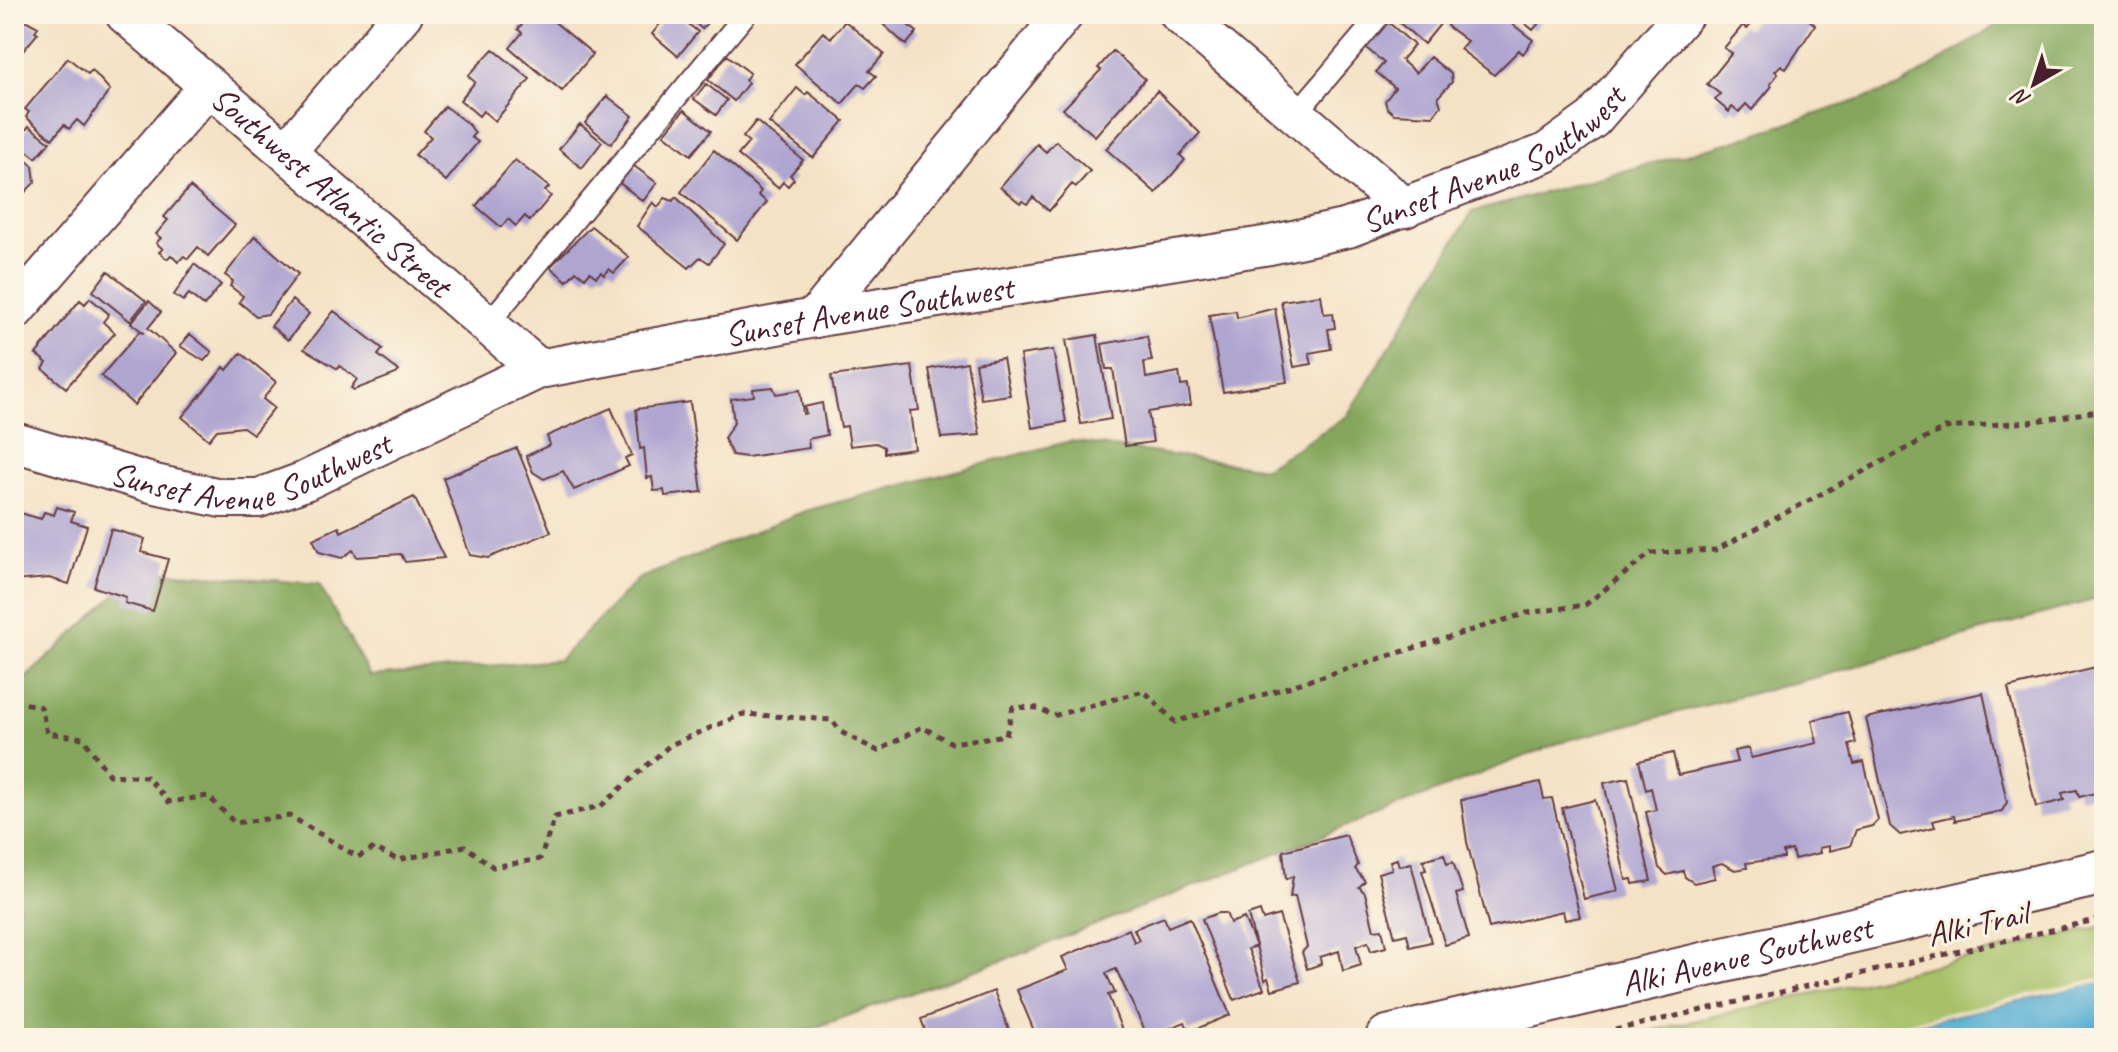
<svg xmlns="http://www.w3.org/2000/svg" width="2118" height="1052" font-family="Caveat,sans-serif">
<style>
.green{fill:#a6c167;stroke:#787049;stroke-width:2}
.forest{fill:#84a75c;stroke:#676344;stroke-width:2}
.water{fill:#55afd3;stroke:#50677f;stroke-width:2}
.pier{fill:#f4e2c5}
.building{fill:#aea5d1}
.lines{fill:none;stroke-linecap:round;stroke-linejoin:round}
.service-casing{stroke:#643c42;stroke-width:24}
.minor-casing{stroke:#643c42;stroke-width:42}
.secondary-casing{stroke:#643c42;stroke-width:48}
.path{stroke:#643c42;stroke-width:5;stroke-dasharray:6 6;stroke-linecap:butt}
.service{stroke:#fff;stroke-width:20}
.minor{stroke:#fff;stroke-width:38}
.secondary{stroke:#fff;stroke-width:44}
.labels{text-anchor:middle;stroke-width:6;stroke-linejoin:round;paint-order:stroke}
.street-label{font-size:34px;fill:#4a1f2b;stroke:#fcf5e5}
</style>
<rect width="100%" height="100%" fill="#fcf5e5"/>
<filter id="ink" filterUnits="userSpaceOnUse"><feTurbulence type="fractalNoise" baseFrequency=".0125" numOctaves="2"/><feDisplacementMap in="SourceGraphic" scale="16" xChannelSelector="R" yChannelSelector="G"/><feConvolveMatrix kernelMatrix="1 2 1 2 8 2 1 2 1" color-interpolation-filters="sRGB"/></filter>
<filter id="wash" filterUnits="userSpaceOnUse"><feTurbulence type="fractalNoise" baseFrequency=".006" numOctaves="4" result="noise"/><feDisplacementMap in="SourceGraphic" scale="32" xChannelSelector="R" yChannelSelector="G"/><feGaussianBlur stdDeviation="1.8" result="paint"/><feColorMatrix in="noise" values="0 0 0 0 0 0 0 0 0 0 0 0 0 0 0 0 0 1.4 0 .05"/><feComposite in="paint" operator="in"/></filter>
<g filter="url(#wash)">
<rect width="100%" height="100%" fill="#f4e2c5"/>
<path class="green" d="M2104,926V981L1856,1038H1620Z"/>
<path class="forest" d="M2014,14H2104V597L1817,677L1564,741L1029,951L786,1038H14V915L20,908L14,891V689L142,570L319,584L370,676L559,660L638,579L805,511L1070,441L1265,468L1347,416L1472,212L1731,142L1899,87Z"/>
<path class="water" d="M2104,981V1038H1856Z"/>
<path class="pier" d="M2104,977V981L1852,1038L1855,1034Z"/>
<g id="blocks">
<path class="building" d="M14,14L38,27L35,31L38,33L14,62Z
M531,14H545L593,54L562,91L510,48L522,33L518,29Z
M668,14H676L698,32L678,56L652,34Z
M685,14H714L702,29Z
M878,14H918L908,25L917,32L906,45L875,17Z
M1399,14H1431L1441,23L1424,44L1395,19Z
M1456,14H1499L1533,40L1523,54L1519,50L1494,75L1460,49L1467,41L1447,26Z
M1514,14H1547L1533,30Z
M1753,14H1803L1815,25L1786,69L1781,65L1775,71L1778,74L1770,84L1772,86L1752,110L1746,104L1739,112L1732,107L1729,112L1715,100L1720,94L1707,84L1732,53L1724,48L1743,25L1747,29L1755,20Z
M845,21L884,54L869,71L876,76L865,88L859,84L842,104L795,64L823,32L831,38Z
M1387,21L1414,45L1401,60L1416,73L1430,57L1451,74L1452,82L1438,97L1441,106L1433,116L1394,114L1387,108L1385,101L1395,88L1376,72L1384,63L1365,47Z
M493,49L530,79L495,121L483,111L479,116L460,100L475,82L468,76Z
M1113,51L1145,79L1095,136L1063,109L1101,70L1098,68Z
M727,55L750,73L745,80L748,83L734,101L708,80Z
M68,58L88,74L92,70L110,90L84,126L77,120L69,129L64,125L52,139L26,117L29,112L25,109Z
M706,84L727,100L716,115L694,99Z
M797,88L805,95L808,92L844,121L813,158L769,123Z
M1157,91L1200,133L1180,155L1185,160L1156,193L1106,149Z
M607,96L633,116L611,144L585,123Z
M445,106L469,125L475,133L471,137L478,142L446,181L415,155L431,137L424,131Z
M684,110L711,131L691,155L664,134Z
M756,121L803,160L790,175L794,179L788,186L783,182L778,188L738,155L749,142L743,137Z
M580,124L602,142L582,168L559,149Z
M29,126L50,142L36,158L16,142Z
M1056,141L1090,171L1076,187L1072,184L1049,211L1033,197L1027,204L1022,201L1020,203L1000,187L1037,144L1046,152Z
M14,150L33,166L35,182L14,204Z
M714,150L761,191L758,195L767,202L737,240L681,192Z
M515,160L549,187L545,191L551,196L530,221L525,216L516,226L508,219L501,227L476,206Z
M630,163L657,183L643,201L617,181Z
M190,187L235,225L208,256L198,247L188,259L184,256L178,262L171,255L167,259L159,252L163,249L156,243L161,238L156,234L168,220L164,217Z
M676,197L724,244L709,263L700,257L689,268L637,226L653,202L658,207L665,198L673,201Z
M591,226L629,257L614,273L609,269L604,275L601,272L596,277L590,272L585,278L576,271L567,281L550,267Z
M255,236L298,274L268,314L256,316L239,302L243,296L230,286L233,281L225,275Z
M194,264L221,285L204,306L189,294L183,301L174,295Z
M108,271L146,301L130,321L93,291Z
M1321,295L1324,314L1333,313L1335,328L1328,329L1331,349L1309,353L1312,364L1294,367L1281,301Z
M90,298L109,314L103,322L115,333L66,388L43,369L47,363L36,354L80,300L85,304Z
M292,300L309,314L288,340L271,326Z
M149,301L161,312L148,328L176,353L134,405L101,376L139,332L144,333L131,323Z
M1275,308L1287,382L1223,392L1209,315L1236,311L1237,318Z
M334,311L383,349L378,355L399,371L396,374L354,390L351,388L357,379L340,366L338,369L304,349Z
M190,334L212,352L204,361L180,346Z
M1097,335L1111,419L1081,424L1066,340Z
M1147,336L1152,361L1144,362L1146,378L1179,372L1181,386L1188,385L1191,405L1148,412L1153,442L1125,446L1113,369H1106L1102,344Z
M1053,350L1066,422L1032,428L1020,355Z
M241,353L276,382L263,399L274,408L253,434L243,427L217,430L209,440L182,417L224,367L227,370Z
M1003,358L1010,395L981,399L975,363Z
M967,362L980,435L941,438L929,369Z
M912,366L919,410L910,411L915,449L884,453V447L876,443L850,446L847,426L841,427L831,376Z
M773,387L776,394L800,390L803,414L806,413L804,407L822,403L827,435L808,439L809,448L747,457L732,455L724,438L734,423L731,399L754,396L753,389Z
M690,402L702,492L665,496L664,490L654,491L652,477L647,478L644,448L640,449L636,409Z
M611,408L632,455L625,458L629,466L574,490L563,471L544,479L533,472L526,456L550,445L547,436Z
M517,448L551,532L488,558L470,555L443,478Z
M414,497L444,558L405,562L401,554L357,557L353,550L342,558L319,552L313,539L339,527L341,532Z
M57,507L74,512L71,521L87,526L69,584L49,578L14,581V511L41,519L44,512L54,515Z
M111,529L145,539L141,552L168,559L153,611L125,603L126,597L94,587Z
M2104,665V791L2079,797L2077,790L2062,793L2064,800L2036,807L2008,688Z
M1983,693L2007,802L2002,811L1955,821L1954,816L1933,821L1935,827L1900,835L1890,826L1866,718Z
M1848,712L1856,743L1849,745L1854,764L1864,762L1878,820L1872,826L1856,830L1850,846L1829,851V846L1819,848L1820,853L1794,859L1792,850L1783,852L1784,858L1746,863L1747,868L1735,870L1722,863L1712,866L1715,878L1694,883L1685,877L1683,871L1667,875L1659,868L1646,812L1656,810L1651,788L1646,790L1639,761L1673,753L1678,775L1737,762L1734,751L1749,748L1751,758L1817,743L1812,720Z
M1628,778L1651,881L1633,884L1632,879L1626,880L1604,783Z
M1540,782L1544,799L1552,798L1580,917L1565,920L1563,911L1489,928L1467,842L1461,800Z
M1595,800L1618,891L1584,899L1562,808Z
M1346,835L1358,865L1355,869L1365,881L1359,887L1365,893L1374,930L1382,929L1386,947L1371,951L1368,942L1356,946L1361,965L1343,971L1339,951L1320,957L1321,964L1307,969L1302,952L1307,947L1295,896L1290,897L1293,876L1286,879L1283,851Z
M1444,854L1447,864L1453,862L1463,892L1456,894L1469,938L1445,945L1422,871L1426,870L1423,860Z
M1397,859L1399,866L1411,863L1431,942L1410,947L1407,934L1395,937L1378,873L1392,869L1390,861Z
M1260,911L1263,920L1279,915L1300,982L1272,990L1268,978L1265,980L1248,915Z
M1218,913H1226L1230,923L1244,918L1256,946L1248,949L1264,989L1234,1000L1202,919Z
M1164,917L1168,927L1190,918L1230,1015L1189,1032L1185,1022L1148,1037L1116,969L1106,973L1115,993L1108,995L1125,1038H1037L1017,990L1068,970L1062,957L1129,929L1134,942L1139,940L1134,929Z
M994,991L1012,1038H928L921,1019Z"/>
</g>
</g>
<g filter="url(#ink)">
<use href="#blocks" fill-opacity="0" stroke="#643c42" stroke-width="2"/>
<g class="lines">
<g class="service-casing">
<path id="service" d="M1296,114L1381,14
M487,325L746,14"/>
</g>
<g class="minor-casing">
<g id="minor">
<path id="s1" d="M125,14L539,369"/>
<path d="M1179,14L1405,208"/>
<path d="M286,152L403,14"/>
<path d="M14,311L209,86"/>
<path d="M815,318L1064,14"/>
<path id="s2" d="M14,442L155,484L221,498H259L305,481L539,369L825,316L1270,245L1348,228L1546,153L1593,119L1684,14"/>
</g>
</g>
<g class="secondary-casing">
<g id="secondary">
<path id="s3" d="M1388,1038L2104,872"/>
</g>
</g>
<path class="path" d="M14,701L41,707L47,733L83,738L109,775L147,777L169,802L208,796L235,823L290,816L358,857L374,848L398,860L465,846L493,867L540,859L555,817L601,806L670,745L743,714L832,720L841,732L878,751L922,727L952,743L1006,735L1013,707L1039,708L1053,716L1144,691L1175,722L1527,613L1585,605L1651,553L1716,550L1945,428L2029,422L2104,410
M1580,1038L2104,918"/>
<use href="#service" class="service"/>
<use href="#minor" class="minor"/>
<use href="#secondary" class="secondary"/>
</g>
</g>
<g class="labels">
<g class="street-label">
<text dy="12" stroke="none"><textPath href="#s2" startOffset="1544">Sunset Avenue Southwest</textPath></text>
<text dy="12" stroke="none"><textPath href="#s1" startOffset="272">Southwest Atlantic Street</textPath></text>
<text dy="12" stroke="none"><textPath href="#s2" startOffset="896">Sunset Avenue Southwest</textPath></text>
<text dy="12" stroke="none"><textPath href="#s2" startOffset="248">Sunset Avenue Southwest</textPath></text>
<text transform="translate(1977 923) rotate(-13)" y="12">Alki Trail</text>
<text dy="12" stroke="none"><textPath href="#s3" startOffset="368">Alki Avenue Southwest</textPath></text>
</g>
</g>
<rect width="2118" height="1052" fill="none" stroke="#fcf5e5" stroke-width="48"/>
<g transform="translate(2034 84) rotate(219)" stroke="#fcf5e5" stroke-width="6" paint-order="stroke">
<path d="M0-6L14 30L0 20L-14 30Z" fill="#4a1f2b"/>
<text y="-12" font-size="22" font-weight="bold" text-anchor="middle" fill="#4a1f2b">N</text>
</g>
</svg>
